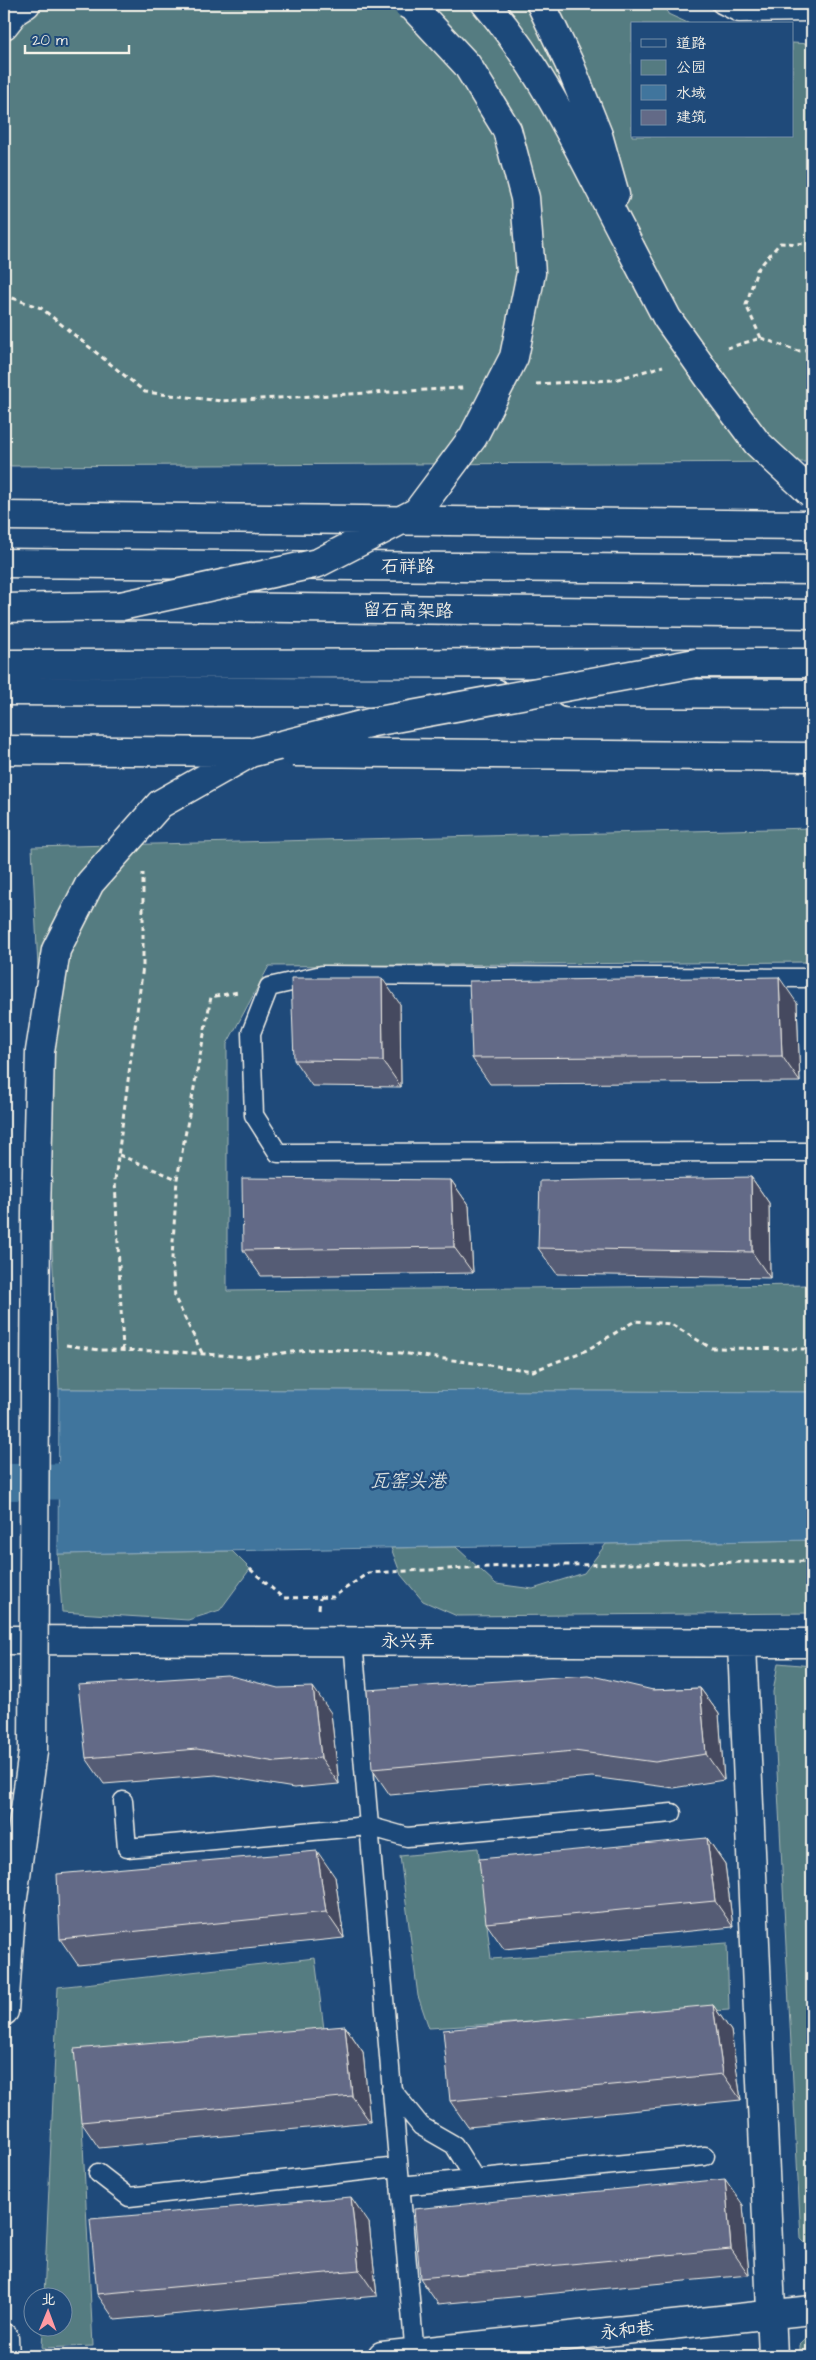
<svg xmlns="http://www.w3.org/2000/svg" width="816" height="2360" font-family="'Architects Daughter','LXGW WenKai TC',sans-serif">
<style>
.green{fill:#557b81;stroke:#a4b6b4}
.water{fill:#40759d;stroke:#88a7bb}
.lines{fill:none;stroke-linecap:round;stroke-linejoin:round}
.canal{stroke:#40759d;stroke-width:36}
.lane-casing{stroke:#f4f1e8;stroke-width:21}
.street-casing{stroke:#f4f1e8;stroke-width:31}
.primary-casing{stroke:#f4f1e8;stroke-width:31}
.highway-casing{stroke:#f4f1e8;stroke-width:31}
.path{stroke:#f4f1e8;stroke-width:3;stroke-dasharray:5 4;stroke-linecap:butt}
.lane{stroke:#1f4a7a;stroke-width:18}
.street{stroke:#1f4a7a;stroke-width:28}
.primary{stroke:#1f4a7a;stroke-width:28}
.highway{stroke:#1f4a7a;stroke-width:28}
.highway-bridge-casing{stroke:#f4f1e8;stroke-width:31;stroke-linecap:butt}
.highway-bridge{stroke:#1f4a7a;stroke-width:28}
.wall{fill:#555b74;stroke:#f4f1e8}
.shaded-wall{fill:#454a5e;stroke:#f4f1e8}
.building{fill:#636a87;stroke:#f4f1e8}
.labels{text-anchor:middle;stroke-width:5;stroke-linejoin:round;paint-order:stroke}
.street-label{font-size:18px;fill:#f4f1e8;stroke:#1f4a7a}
.water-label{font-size:19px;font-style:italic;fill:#d9dedd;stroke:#1f4a7a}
</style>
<rect width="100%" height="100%" fill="#1f4a7a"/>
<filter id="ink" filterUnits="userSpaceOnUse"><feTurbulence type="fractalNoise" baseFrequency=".02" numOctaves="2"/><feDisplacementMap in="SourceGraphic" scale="10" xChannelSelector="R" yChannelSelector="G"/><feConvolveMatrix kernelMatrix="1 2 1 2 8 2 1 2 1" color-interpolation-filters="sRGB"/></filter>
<g filter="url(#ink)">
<path class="green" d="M4,4H666L668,14L690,24H632V136H792V43L812,44V462L4,466Z
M812,828V962L269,966L227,1044V1291L812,1285V1392L59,1389L32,847Z
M812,1540V1613L457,1616L423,1601L401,1575L391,1548L456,1547L496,1584L533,1589L584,1573L606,1544Z
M232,1551L250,1569L220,1610L188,1620L62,1612L58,1554Z
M778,1663L812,1666V2250L801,2239L773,1692Z
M478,1848L491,1959L727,1943L729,2010L429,2028L418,1996L400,1856Z
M315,1958L325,2037L79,2063L93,2346L42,2348L43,2328H62V2298L44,2297L58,1987Z
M812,2333V2356H800V2345Z"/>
<path class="water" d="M59,1389L812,1392V1540L58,1554Z"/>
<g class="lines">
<path class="canal" d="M4,1482L107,1481"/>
<g class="lane-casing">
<path id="lane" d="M721,4L739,13L812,12
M812,978L322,975L269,987L251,1033L254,1115L278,1153L812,1152
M353,1641L415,2356
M123,1801L127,1848L368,1826L407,1837L672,1813
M391,2089L421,2126L454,2145L475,2179
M98,2173L129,2197L398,2167
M400,2186L705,2156"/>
</g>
<g class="street-casing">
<path id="street" d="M4,1640L812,1643
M742,1645L773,2356
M382,2356L812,2310"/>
</g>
<g class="primary-casing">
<path id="primary" d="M4,563L812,570
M4,691L495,693
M568,693L812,694
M4,2338L5,2356"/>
</g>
<g class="highway-casing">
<path id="highway" d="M486,4C547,75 586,165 630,247
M541,4L569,63L598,135L615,195
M4,25L15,11L26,4
M4,608L121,606L812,614
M4,664L812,663
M4,1805L11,1912L4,2011"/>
</g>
<path class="path" d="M4,295L41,308L145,392L221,401L463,388
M761,338L746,305L757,270L780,243L812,244
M727,348L761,338L798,351L812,349
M536,384L614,380L663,366
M119,1155L177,1179
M66,1345L100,1350L164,1351L247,1357L318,1349L401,1353L533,1371L587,1350L635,1321L671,1324L711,1348L812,1349
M123,1351L115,1180L143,966V873
M202,1353L175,1298L172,1258L177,1179L211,997L238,992
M250,1569L283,1598L333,1597L368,1573L508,1566L812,1561
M319,1609L320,1598"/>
<use href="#lane" class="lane"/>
<use href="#street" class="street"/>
<use href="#primary" class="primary"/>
<use href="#highway" class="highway"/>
<g class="highway-bridge-casing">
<path id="highway-bridge" d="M630,247L667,318L722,396L757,443L812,494
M4,516L812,525
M121,606L318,563L417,512L473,437L514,357L531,273L525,198L507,130L467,65L414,8L407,4
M4,750L250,752
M293,752L812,757
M11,1912L33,1752L36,1213L40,1051L56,950L90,883L160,804L250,753L373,722L696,663"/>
</g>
<use href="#highway-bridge" class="highway-bridge"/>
</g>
<path class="wall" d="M797,1003L800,1082L490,1084L472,1058Z
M400,1004L401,1087L312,1086L294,1060Z
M751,1177L769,1203L770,1278L557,1274L538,1248Z
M451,1180L469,1206L473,1273L261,1276L243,1250Z
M700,1688L719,1714L724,1780L673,1788L592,1777L390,1795L372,1769L653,1690Z
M331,1713L339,1784L294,1788L216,1775L104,1784L86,1758Z
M707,1838L725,1864L733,1927L504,1949L486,1923Z
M335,1877L344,1938L78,1965L60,1939Z
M713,2005L731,2031L741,2100L468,2127L450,2101Z
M345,2026L363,2052L370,2122L99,2148L81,2122Z
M743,2205L749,2275L438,2304L420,2278Z
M369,2223L377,2296L115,2320L97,2294Z"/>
<path class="shaded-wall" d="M779,977L797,1003L800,1082L782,1056Z
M382,978L400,1004L401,1087L383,1061Z
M751,1177L769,1203L770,1278L752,1252Z
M451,1180L469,1206L473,1273L454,1247Z
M313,1687L331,1713L339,1784L321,1758Z
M700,1688L719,1714L724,1780L706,1754Z
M707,1838L725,1864L733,1927L715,1901Z
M317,1851L335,1877L344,1938L326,1912Z
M713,2005L731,2031L741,2100L723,2074Z
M345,2026L363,2052L370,2122L352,2096Z
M725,2179L743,2205L749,2275L731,2249Z
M351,2197L369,2223L377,2296L359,2270Z"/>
<path class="building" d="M779,977L782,1056L472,1058L469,981Z
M291,978H382L383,1061L294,1060Z
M751,1177L752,1252L538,1248L540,1181Z
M242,1178L451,1180L454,1247L243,1250Z
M227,1675L278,1688L313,1687L321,1758L276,1762L197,1749L86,1758L78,1685Z
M588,1675L653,1690L700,1688L706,1754L655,1762L574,1751L372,1769L367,1690Z
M707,1838L715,1901L486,1923L479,1859Z
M317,1851L326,1912L60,1939L57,1874Z
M713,2005L723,2074L450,2101L443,2030Z
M345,2026L352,2096L81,2122L74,2049Z
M725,2179L731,2249L420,2278L414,2209Z
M351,2197L359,2270L97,2294L90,2219Z"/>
</g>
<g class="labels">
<g class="street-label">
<text x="408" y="572">石祥路</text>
<text transform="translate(408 610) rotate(1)" y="6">留石高架路</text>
<text transform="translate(408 1641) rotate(1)" y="6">永兴弄</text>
<text transform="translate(627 2330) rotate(-6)" y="6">永和巷</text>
</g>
<g class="water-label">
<text x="408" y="1487">瓦窑头港</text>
</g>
</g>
<rect width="816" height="2360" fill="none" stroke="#1f4a7a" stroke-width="20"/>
<rect x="10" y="10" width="796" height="2340" fill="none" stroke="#f4f1e8" stroke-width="2" filter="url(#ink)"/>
<rect x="631" y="22" width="162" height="115" fill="#1f4a7a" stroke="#748da6"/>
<rect x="641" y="39" width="25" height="8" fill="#1f4a7a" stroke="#748da6"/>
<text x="676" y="48" font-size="15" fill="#f4f1e8">道路</text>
<rect x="641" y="60" width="25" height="15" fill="#557b81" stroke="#748da6"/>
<text x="676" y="72" font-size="15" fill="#f4f1e8">公园</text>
<rect x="641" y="85" width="25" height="15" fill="#40759d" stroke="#748da6"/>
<text x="676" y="98" font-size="15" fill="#f4f1e8">水域</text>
<rect x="641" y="110" width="25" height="15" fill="#636a87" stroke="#748da6"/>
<text x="676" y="122" font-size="15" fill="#f4f1e8">建筑</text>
<g transform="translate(48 2312) rotate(1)"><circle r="24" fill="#1f4a7a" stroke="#748da6"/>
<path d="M0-4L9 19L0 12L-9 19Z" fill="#ff9aa2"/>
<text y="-8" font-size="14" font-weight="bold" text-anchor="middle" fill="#f4f1e8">北</text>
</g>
<path d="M25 45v8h104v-8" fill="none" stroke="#f4f1e8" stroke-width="2.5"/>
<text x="32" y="45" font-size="15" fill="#f4f1e8" stroke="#1f4a7a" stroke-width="4" paint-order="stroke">20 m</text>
</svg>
